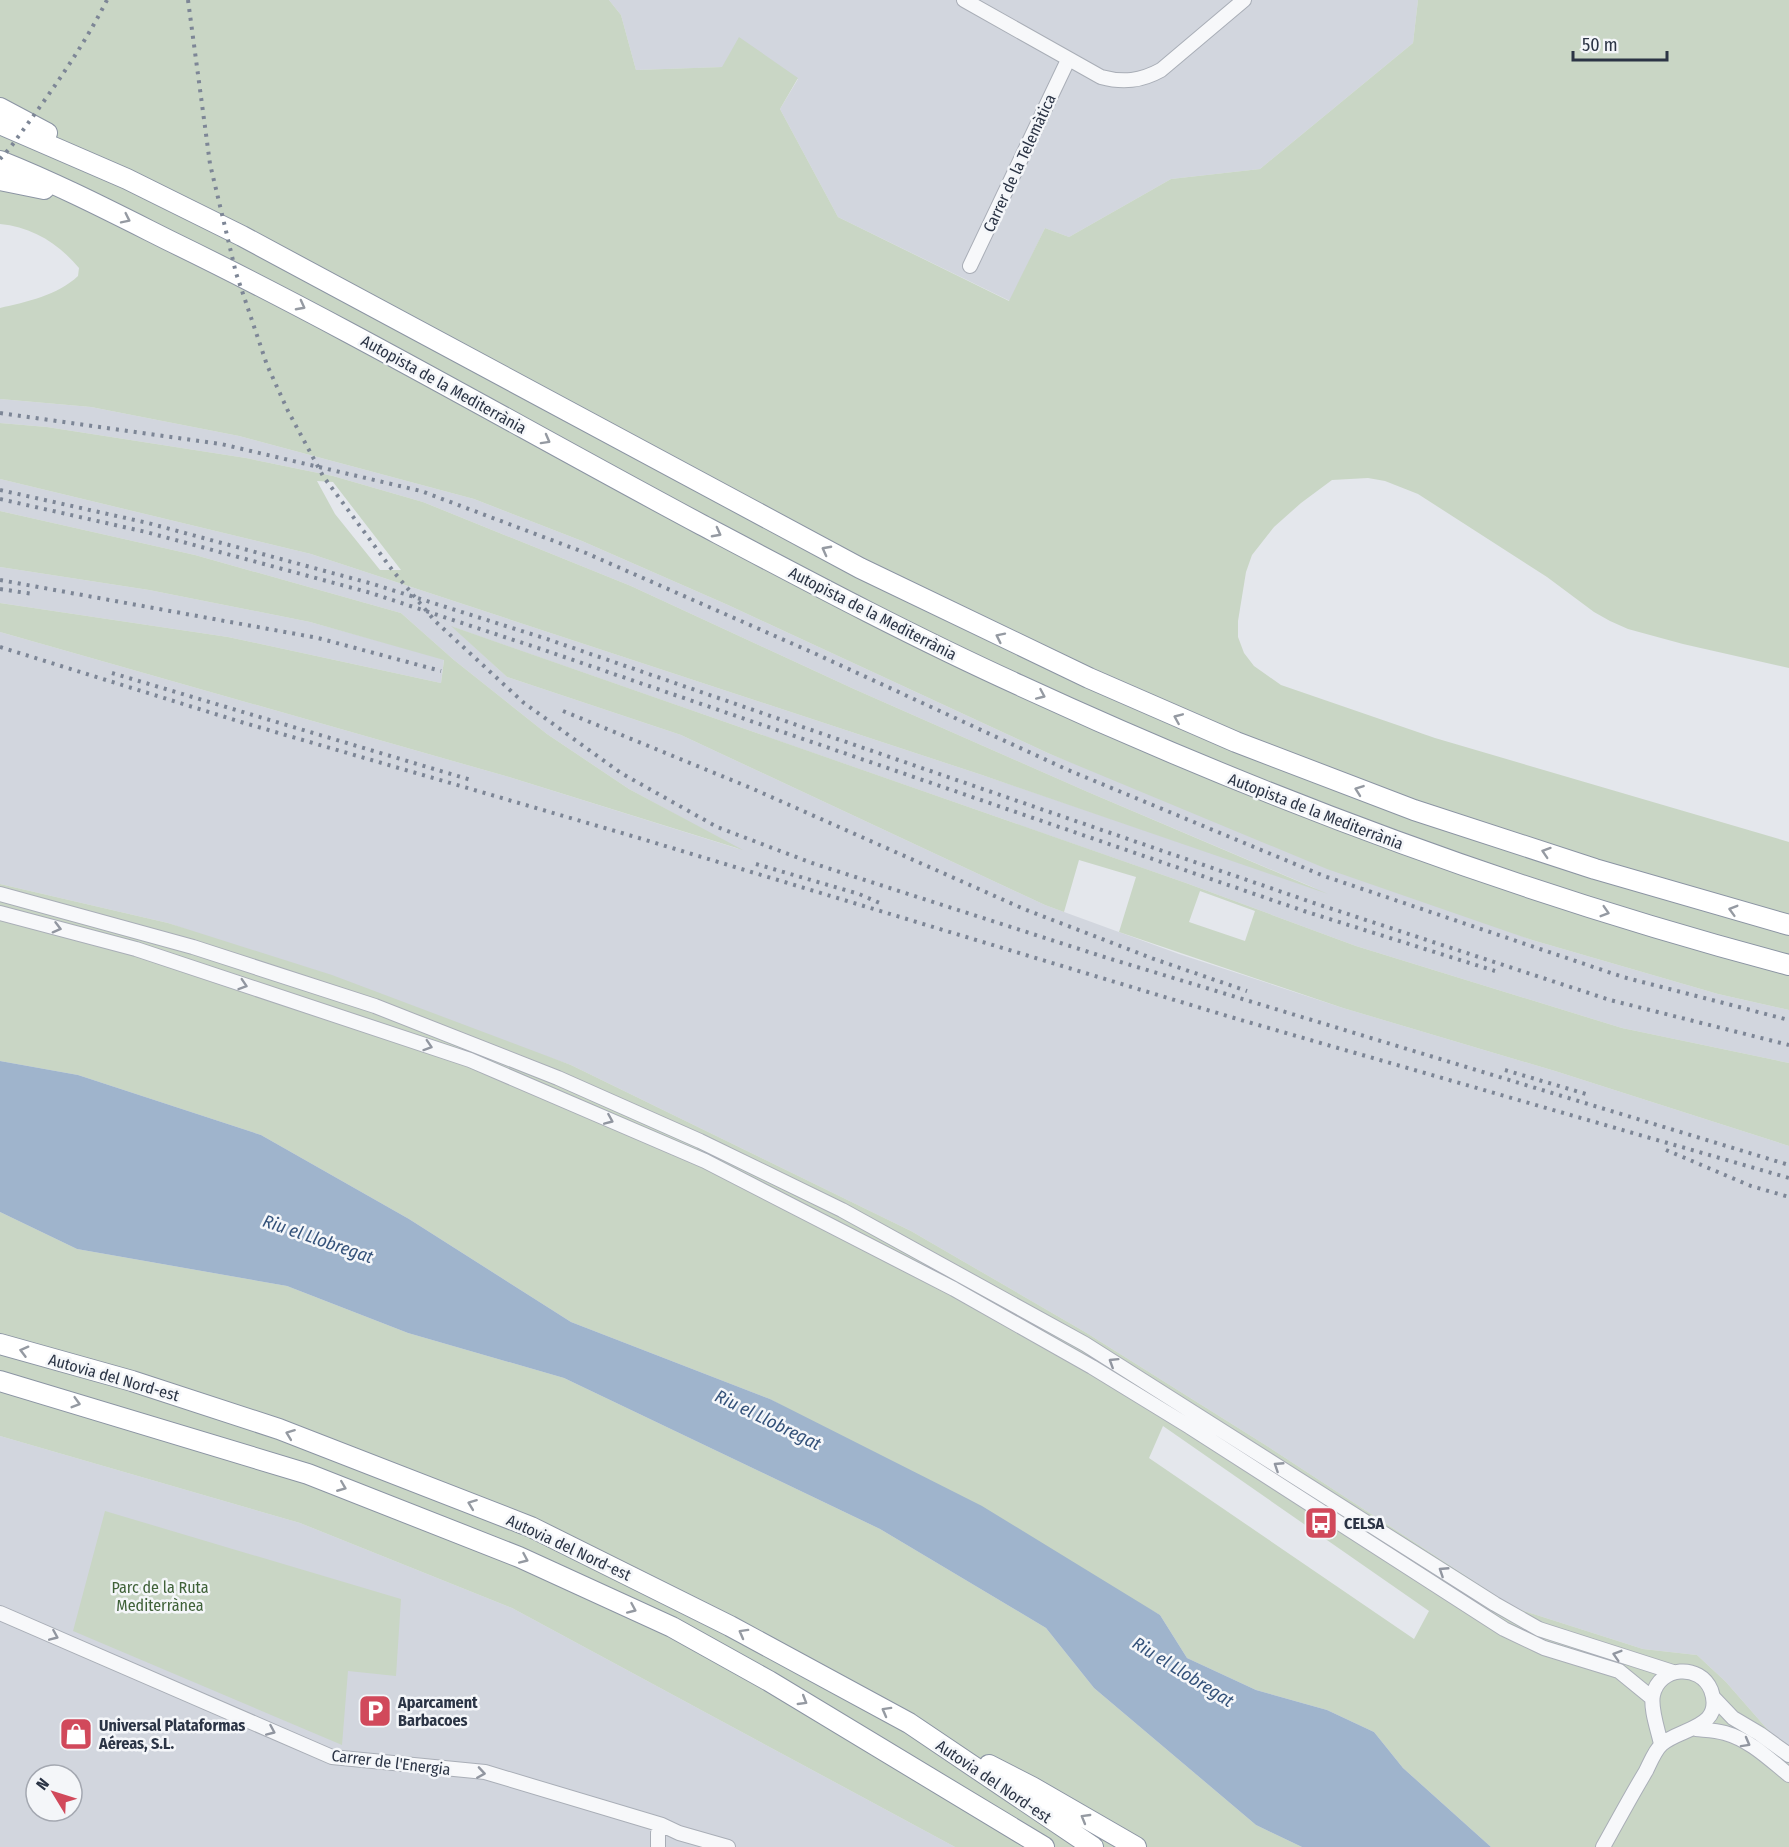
<svg xmlns="http://www.w3.org/2000/svg" width="1789" height="1847" font-family="'Fira Sans Condensed',sans-serif">
<style>
.built{fill:#d2d6de;fill-rule:evenodd}
.green{fill:#c9d6c5;fill-rule:evenodd}
.water{fill:#9fb4cc}
.lines{fill:none;stroke-linecap:round;stroke-linejoin:round}
.minor-casing{stroke:#a9aeb7;stroke-width:16}
.highway-casing{stroke:#8b94a3;stroke-width:22}
.minor{stroke:#f7f8fa;stroke-width:14}
.highway{stroke:#fff;stroke-width:20}
.rail{stroke:#7d8696;stroke-width:4;stroke-dasharray:3 6;stroke-linecap:butt}
.oneway{stroke:#959aa2}
.oneway2{stroke:#9196a0}
.labels{text-anchor:middle;stroke-width:5;stroke-linejoin:round;paint-order:stroke}
.street-label{font-size:16px;fill:#2b3445;stroke:#f4f6f9}
.poi-label{font-size:16px;font-weight:bold;fill:#2b3445;stroke:#f4f6f9;text-anchor:start}
.park-label{font-size:16px;fill:#3f6138;stroke:#f4f6f9}
.water-label{font-size:18px;font-style:italic;fill:#34527a;stroke:#f4f6f9}
</style>
<rect width="100%" height="100%" fill="#e4e7ec"/>
<path class="built" d="M609,0H1418L1413,43L1260,169L1171,179L1069,237L1045,228L1010,301L838,217L780,109L798,79L723,67L636,70L621,15Z
M0,399L91,407L239,436L474,499L582,541L728,605L1050,754L1532,940L1718,994L1789,1010V1063L1622,1028L1356,946L1186,883L453,627L507,677L681,735L1045,905L1179,954L1343,1008L1555,1071L1789,1146V1754L1726,1682L1697,1655L1643,1649L1515,1608L1267,1446L1085,1332L911,1231L571,1065L168,923L0,884V632L509,777L739,849L629,789L547,734L454,660L401,613L195,555L0,511V479L311,554L982,775L1317,889L1088,792L854,689L631,586L423,502L333,476L246,458L47,427L0,423Z
M0,567L149,590L310,622L444,659L441,683L228,637L0,603Z
M0,1436L300,1523L512,1608L955,1847H0ZM36,1775H72V1811H36Z"/>
<path class="green" d="M0,0H609L621,15L636,70L722,67L739,37L798,78L780,109L838,217L1009,301L1045,228L1069,237L1171,179L1260,169L1413,43L1418,0H1789V668L1683,644L1628,629L1610,621L1594,612L1547,577L1418,494L1385,481L1368,478L1332,480L1301,503L1274,527L1252,555L1246,572L1238,621V637L1244,653L1254,666L1281,685L1435,738L1789,842V1010L1718,994L1532,940L1327,869L1050,754L728,605L582,541L474,499L239,436L91,407L0,399V308C26,302 58,295 78,276L79,268C58,243 32,227 0,224Z
M0,423L47,427L246,458L333,476L423,502L631,586L854,689L1088,792L1328,894L982,775L311,554L0,479ZM317,481L333,482L401,570H380L335,514Z
M0,511L195,555L401,613L454,660L547,734L629,789L743,850L509,777L0,632V603L228,637L441,683L444,660L310,622L149,590L0,567Z
M451,626L1186,883L1356,946L1622,1028L1789,1063V1146L1555,1071L1343,1008L1119,932L1136,877L1079,860L1064,912L1045,905L681,735L507,677ZM1200,891L1255,911L1245,941L1189,922Z
M0,884L168,923L332,975L571,1065L911,1231L1085,1332L1267,1446L1515,1608L1643,1649L1697,1655L1726,1682L1789,1754V1847H1491L1403,1768L1374,1732L1327,1710L1256,1690L1187,1658L1160,1615L770,1399L571,1322L409,1219L261,1135L78,1075L0,1061ZM1163,1426L1429,1611L1414,1639L1149,1458Z
M0,1212L77,1249L287,1286L408,1333L564,1378L880,1529L1046,1628L1094,1688L1256,1825L1302,1847H955L512,1608L300,1523L0,1436Z
M105,1511L401,1599L396,1676L348,1671L342,1745L73,1631Z"/>
<path class="water" d="M0,1061L78,1075L261,1135L409,1219L571,1322L770,1399L982,1506L1160,1615L1187,1658L1256,1690L1327,1710L1374,1732L1403,1768L1491,1847H1302L1256,1825L1094,1688L1046,1628L880,1529L564,1378L408,1333L287,1286L77,1249L0,1212Z"/>
<g class="lines">
<g class="minor-casing">
<path id="minor" d="M964,0L1101,77C1123,83 1141,81 1161,70L1244,0
M970,266L1068,60
M0,894L193,947L375,1006L558,1078L700,1141L842,1210L1085,1344L1495,1604L1539,1629L1673,1672
M0,913L136,949L470,1060L705,1161L954,1289L1092,1367L1190,1427L1504,1629L1544,1648L1619,1671L1652,1698
M0,1613L332,1757L485,1772L662,1825L679,1833L728,1847
M1713,1697L1733,1718L1760,1734L1789,1755
M1696,1729C1705,1730 1715,1730 1725,1733C1750,1740 1769,1759 1789,1775
M658,1847V1833L662,1825
M1603,1847C1617,1822 1631,1796 1646,1771C1650,1763 1655,1750 1662,1744C1680,1728 1725,1728 1711,1690C1700,1663 1659,1666 1653,1695C1650,1708 1658,1730 1661,1744"/>
</g>
<g class="highway-casing">
<path id="highway" d="M0,108L47,133
M0,124L127,179L242,236L860,568L1089,678L1236,742L1414,810L1595,869L1789,925
M0,161C58,184 114,213 170,241C351,329 524,430 702,525C806,580 911,636 1019,685C1268,800 1524,895 1789,965
M0,180L44,189
M0,1344L132,1381L279,1429L531,1527L730,1626L909,1723L1093,1847
M0,1381L308,1474L519,1557L672,1627L769,1681L1044,1847
M989,1765L1032,1787L1136,1847"/>
</g>
<use href="#minor" class="minor"/>
<use href="#highway" class="highway"/>
<path class="rail" d="M188,0L210,164L236,273L267,365L288,411L323,476L393,571L435,621L524,703L621,773L717,827L812,863L1101,956L1789,1165
M0,159L10,148C45,100 80,53 107,0
M0,413L221,444L421,491L586,553L816,654L1068,770L1324,876L1623,977L1789,1020
M0,490L148,523L373,584L547,639L1311,902L1610,1000L1789,1045
M0,499L146,532L371,593L544,650L1304,911L1495,971
M0,580L318,638L441,671
M0,589L33,594
M0,647L241,722L639,838L1234,1018L1789,1178
M112,673L471,780
M563,711L751,788L1024,909L1154,959L1247,991
M756,864L859,894L882,904
M1505,1070L1586,1094
M1666,1150L1751,1186L1789,1197"/>
</g>
<defs><path id="oneway-chevron" d="M-2-3.5L2.5 0L-2 3.5" fill="none" stroke-width="1.6" stroke-linecap="round" stroke-linejoin="round" transform="scale(1.5)"/></defs>
<g class="oneway">
<use href="#oneway-chevron" transform="translate(126 219) rotate(26)"/>
<use href="#oneway-chevron" transform="translate(301 306) rotate(28)"/>
<use href="#oneway-chevron" transform="translate(546 440) rotate(29)"/>
<use href="#oneway-chevron" transform="translate(717 533) rotate(28)"/>
<use href="#oneway-chevron" transform="translate(826 550) rotate(-152)"/>
<use href="#oneway-chevron" transform="translate(1000 637) rotate(-154)"/>
<use href="#oneway-chevron" transform="translate(1041 695) rotate(24)"/>
<use href="#oneway-chevron" transform="translate(1178 718) rotate(-157)"/>
<use href="#oneway-chevron" transform="translate(1359 790) rotate(-160)"/>
<use href="#oneway-chevron" transform="translate(1546 852) rotate(-162)"/>
<use href="#oneway-chevron" transform="translate(1733 910) rotate(-164)"/>
<use href="#oneway-chevron" transform="translate(1605 912) rotate(17)"/>
<use href="#oneway-chevron" transform="translate(24 1351) rotate(-165)"/>
<use href="#oneway-chevron" transform="translate(76 1403) rotate(16)"/>
<use href="#oneway-chevron" transform="translate(290 1434) rotate(-159)"/>
<use href="#oneway-chevron" transform="translate(342 1487) rotate(22)"/>
<use href="#oneway-chevron" transform="translate(472 1504) rotate(-159)"/>
<use href="#oneway-chevron" transform="translate(524 1559) rotate(24)"/>
<use href="#oneway-chevron" transform="translate(632 1609) rotate(24)"/>
<use href="#oneway-chevron" transform="translate(743 1633) rotate(-151)"/>
<use href="#oneway-chevron" transform="translate(803 1701) rotate(31)"/>
<use href="#oneway-chevron" transform="translate(886 1711) rotate(-151)"/>
<use href="#oneway-chevron" transform="translate(1085 1818) rotate(-150)"/>
</g>
<g class="oneway2">
<use href="#oneway-chevron" transform="translate(57 928) rotate(15)"/>
<use href="#oneway-chevron" transform="translate(243 985) rotate(18)"/>
<use href="#oneway-chevron" transform="translate(428 1046) rotate(18)"/>
<use href="#oneway-chevron" transform="translate(609 1120) rotate(23)"/>
<use href="#oneway-chevron" transform="translate(1113 1362) rotate(-148)"/>
<use href="#oneway-chevron" transform="translate(1278 1466) rotate(-147)"/>
<use href="#oneway-chevron" transform="translate(1443 1571) rotate(-147)"/>
<use href="#oneway-chevron" transform="translate(54 1636) rotate(23)"/>
<use href="#oneway-chevron" transform="translate(1617 1655) rotate(-163)"/>
<use href="#oneway-chevron" transform="translate(271 1731) rotate(24)"/>
<use href="#oneway-chevron" transform="translate(1746 1743) rotate(29)"/>
<use href="#oneway-chevron" transform="translate(481 1773) rotate(9)"/>
</g>
<defs>
<g id="bus-square" transform="scale(1.725)"><rect x="-9" y="-9" width="18" height="18" rx="4" fill="#d1495b" stroke="#f4f6f9"/><path d="M-5-6H5V4H4V6H2V4H-2V6H-4V4H-5ZM-3.5-4V0h7V-4ZM-3.5 1.2v1.5H-2V1.2ZM2 1.2v1.5H3.5V1.2Z" fill="#fff"/></g>
<g id="parking-square" transform="scale(1.725)"><rect x="-9" y="-9" width="18" height="18" rx="4" fill="#d1495b" stroke="#f4f6f9"/><path d="M-3.5-5.5H1a3.5 3.5 0 0 1 0 7H-1V5.5H-3.5ZM-1-3.4V-.6H.8a1.4 1.4 0 0 0 0-2.8Z" fill="#fff"/></g>
<g id="shop-square" transform="scale(1.725)"><rect x="-9" y="-9" width="18" height="18" rx="4" fill="#d1495b" stroke="#f4f6f9"/><path d="M-5-2.5h2.3a2.7 3.5 0 0 1 5.4 0H5L5.5 6h-11ZM-1.5-2.5h3a1.5 2.3 0 0 0-3 0Z" fill="#fff"/></g>
</defs>
<g fill-rule="evenodd">
<use href="#bus-square" x="1321" y="1523"/>
<use href="#parking-square" x="375" y="1711"/>
<use href="#shop-square" x="76" y="1734"/>
</g>
<g class="labels">
<g class="street-label">
<text transform="translate(1019 163) rotate(-65)" y="6">Carrer de la Telemàtica</text>
<text transform="translate(444 384) rotate(29)" y="6">Autopista de la Mediterrània</text>
<text transform="translate(873 613) rotate(27)" y="6">Autopista de la Mediterrània</text>
<text transform="translate(1316 811) rotate(21)" y="6">Autopista de la Mediterrània</text>
<text transform="translate(114 1377) rotate(16)" y="6">Autovia del Nord-est</text>
<text transform="translate(569 1547) rotate(25)" y="6">Autovia del Nord-est</text>
<text transform="translate(391 1762) rotate(7)" y="6">Carrer de l'Energia</text>
<text transform="translate(994 1781) rotate(34)" y="6">Autovia del Nord-est</text>
</g>
<g class="poi-label">
<text x="1344" y="1529">CELSA</text>
<text x="398" y="1708">Aparcament<tspan x="398" dy="18">Barbacoes</tspan></text>
<text x="99" y="1731">Universal Plataformas<tspan x="99" dy="18">Aéreas, S.L.</tspan></text>
</g>
<g class="park-label">
<text x="160" y="1593">Parc de la Ruta<tspan x="160" dy="18">Mediterrànea</tspan></text>
</g>
<g class="water-label">
<text transform="translate(318 1239) rotate(19)" y="6">Riu el Llobregat</text>
<text transform="translate(768 1420) rotate(26)" y="6">Riu el Llobregat</text>
<text transform="translate(1183 1672) rotate(32)" y="6">Riu el Llobregat</text>
</g>
</g>
<g transform="translate(54 1793) rotate(308)"><circle r="28" fill="#f4f6f9" stroke="#a4a8b1" stroke-width="1.5"/>
<path d="M0-4.5L10 22L0 15L-10 22Z" fill="#d1495b"/>
<text y="-9" font-size="16" font-weight="bold" text-anchor="middle" fill="#2b3445">N</text>
</g>
<path d="M1573 51v9h94v-9" fill="none" stroke="#2b3445" stroke-width="3"/>
<text x="1582" y="51" font-size="18" fill="#2b3445" stroke="#f4f6f9" stroke-width="4.5" paint-order="stroke">50 m</text>
</svg>
